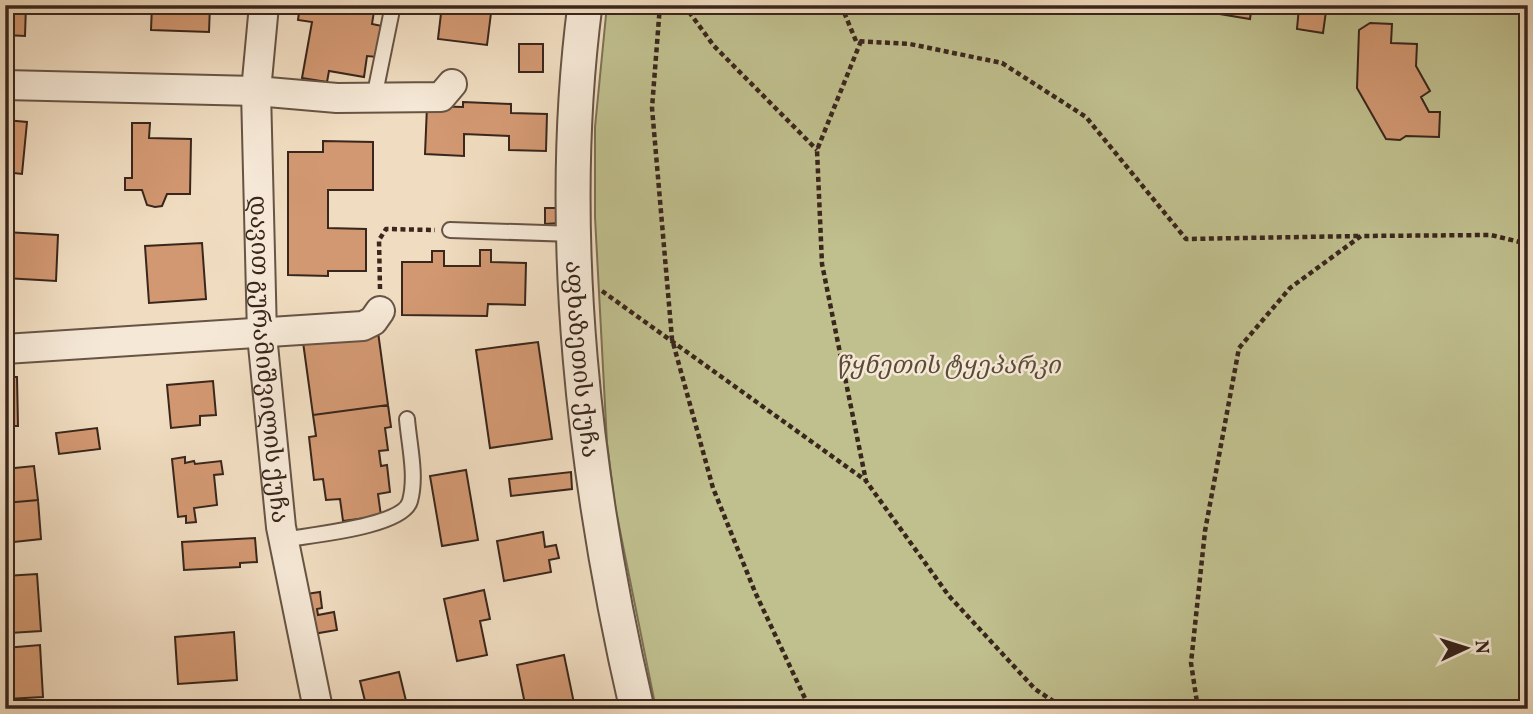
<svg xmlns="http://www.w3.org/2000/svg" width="1533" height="714" font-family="Vollkorn,'Noto Serif Georgian',serif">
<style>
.green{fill:#c0bf8e;stroke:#7c7255;stroke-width:2}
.building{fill:#d29872;stroke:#39261c;stroke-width:2}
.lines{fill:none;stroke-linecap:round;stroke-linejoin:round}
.service-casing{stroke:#675445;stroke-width:18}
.minor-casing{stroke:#675445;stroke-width:32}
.tertiary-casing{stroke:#675445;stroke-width:37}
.path{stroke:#39261c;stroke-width:4.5;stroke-dasharray:5 3.5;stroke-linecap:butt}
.service{stroke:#f5e8d6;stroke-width:14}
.minor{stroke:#f5e8d6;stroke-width:28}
.tertiary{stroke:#f5e8d6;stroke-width:33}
.labels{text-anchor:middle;stroke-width:5;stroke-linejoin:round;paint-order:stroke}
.street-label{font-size:24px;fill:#39261c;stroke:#f5e8d6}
.park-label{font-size:24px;font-style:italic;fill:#5b4c38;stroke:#f5e8d6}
</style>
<rect width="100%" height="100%" fill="#f0dcc0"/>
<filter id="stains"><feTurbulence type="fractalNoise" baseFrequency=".00286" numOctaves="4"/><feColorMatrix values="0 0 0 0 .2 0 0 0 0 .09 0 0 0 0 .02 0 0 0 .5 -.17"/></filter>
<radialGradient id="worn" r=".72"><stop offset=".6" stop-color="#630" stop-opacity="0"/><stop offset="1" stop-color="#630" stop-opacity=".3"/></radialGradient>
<path class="green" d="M607,5H1528V709H656L615,506L607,443L595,217V127Z"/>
<path class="building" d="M5,5H26L25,36L5,35Z
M152,5H210L209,32L151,30Z
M300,5H375L372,24L382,26L377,57L367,56L364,77L329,71L327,82L302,78L312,22L298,20Z
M442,5H492L487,45L438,39Z
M1208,5H1252L1250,19L1207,12Z
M1283,5H1339L1338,12L1326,11L1323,33L1297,29L1299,7Z
M1370,23L1392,24L1391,43L1417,44L1416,66L1430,91L1421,97L1429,112H1440L1439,137L1406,136L1400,140L1386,139L1357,88L1359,30Z
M519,44H543V72H519Z
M463,102L511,104V113L547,114L546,151L509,150V136L464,134V156L425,154L427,106L463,107Z
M5,120L27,122L22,174L5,172Z
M132,123H150L149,138L191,139L190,194H167L162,206L155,207L147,205L142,190H125V178H132Z
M323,141L373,142V190H328V228L366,229V271H328V276L288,275V152H323Z
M545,208H560V223L545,224Z
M5,232L58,235L56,281L5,278Z
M202,243L206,299L149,303L145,246Z
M480,250H491V262L526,263L525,305L488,304L487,316L402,315V262H432V251H444V266H480Z
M378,332L388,405L313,415L303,342Z
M538,342L552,439L490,448L476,350Z
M5,377H17L18,426H5Z
M213,381L216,415L200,416V425L171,428L167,385Z
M388,405L391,427L385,428L388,450L379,451L381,466L387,465L390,492L378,494L381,516L343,521L340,499L326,500L323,479L314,480L309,437L316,436L313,415Z
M97,428L100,449L59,454L56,433Z
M185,457V463L194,461L195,464L221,461L223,474L214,475L217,505L194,508L196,522L186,523V516L178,517L172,459Z
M34,466L38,500L5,503V469Z
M466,470L478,540L442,546L430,476Z
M571,472L572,489L511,496L509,479Z
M38,500L41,539L5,543V503Z
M543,532L545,547L556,545L559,558L549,560L551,572L504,581L497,541Z
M255,538L257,562L240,563V567L184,570L182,542Z
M37,574L41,631L10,633L9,622H5V576Z
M484,590L490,619L480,621L487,655L457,661L444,599Z
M320,592L322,608L317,609L318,615L334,612L337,630L313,634L306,594Z
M234,632L237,680L178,684L175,637Z
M40,645L43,697L7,699L5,648Z
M564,655L575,708L526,709L517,665Z
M399,672L408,709H367L360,681Z"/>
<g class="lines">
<g class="service-casing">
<path id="service" d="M374,98L393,5
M450,230L574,234
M283,540C309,535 403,527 410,501C417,476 409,444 407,419"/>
</g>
<g class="minor-casing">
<g id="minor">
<path id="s1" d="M264,5L256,91L262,335L281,527L318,709"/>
<path d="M5,85L256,91L337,98L441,97L452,84"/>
<path d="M5,349L363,326L373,321L380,311"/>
</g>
</g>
<g class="tertiary-casing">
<g id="tertiary">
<path id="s2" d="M585,5C555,233 585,486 637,709"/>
</g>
</g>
<path class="path" d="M660,5L652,108L672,339L713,488L755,592L810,709
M684,5L714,46L817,150
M841,5L856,41L910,44L1002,63L1086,117L1186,239L1360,236
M861,41L817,150L822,264L866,481L949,596L1035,689L1065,709
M380,289L379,240L386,229L435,230
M602,291L865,480
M1198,709L1191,663L1205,531L1239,348L1290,288L1361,236L1491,235L1528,244"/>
<use href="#service" class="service"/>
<use href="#minor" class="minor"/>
<use href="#tertiary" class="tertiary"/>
</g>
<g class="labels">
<g class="street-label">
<text dy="8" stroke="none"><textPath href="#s1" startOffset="355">დავით გურამიშვილის ქუჩა</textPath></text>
<text dy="8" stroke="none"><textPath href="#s2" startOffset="355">აფხაზეთის ქუჩა</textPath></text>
</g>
<g class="park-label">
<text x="948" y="373">წყნეთის ტყეპარკი</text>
</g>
</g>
<rect width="1533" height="714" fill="none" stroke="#f0dcc0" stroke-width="28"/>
<rect x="7" y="7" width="1519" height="700" fill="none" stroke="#39261c" stroke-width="3.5"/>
<rect x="14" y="14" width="1505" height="686" fill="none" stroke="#39261c" stroke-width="2"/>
<g transform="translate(1466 648) rotate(86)" stroke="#f5e8d6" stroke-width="5" paint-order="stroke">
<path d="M0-5L12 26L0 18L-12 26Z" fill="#39261c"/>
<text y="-10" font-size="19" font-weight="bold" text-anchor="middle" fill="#39261c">N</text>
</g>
<rect width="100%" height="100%" filter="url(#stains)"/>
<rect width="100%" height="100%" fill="url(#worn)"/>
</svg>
